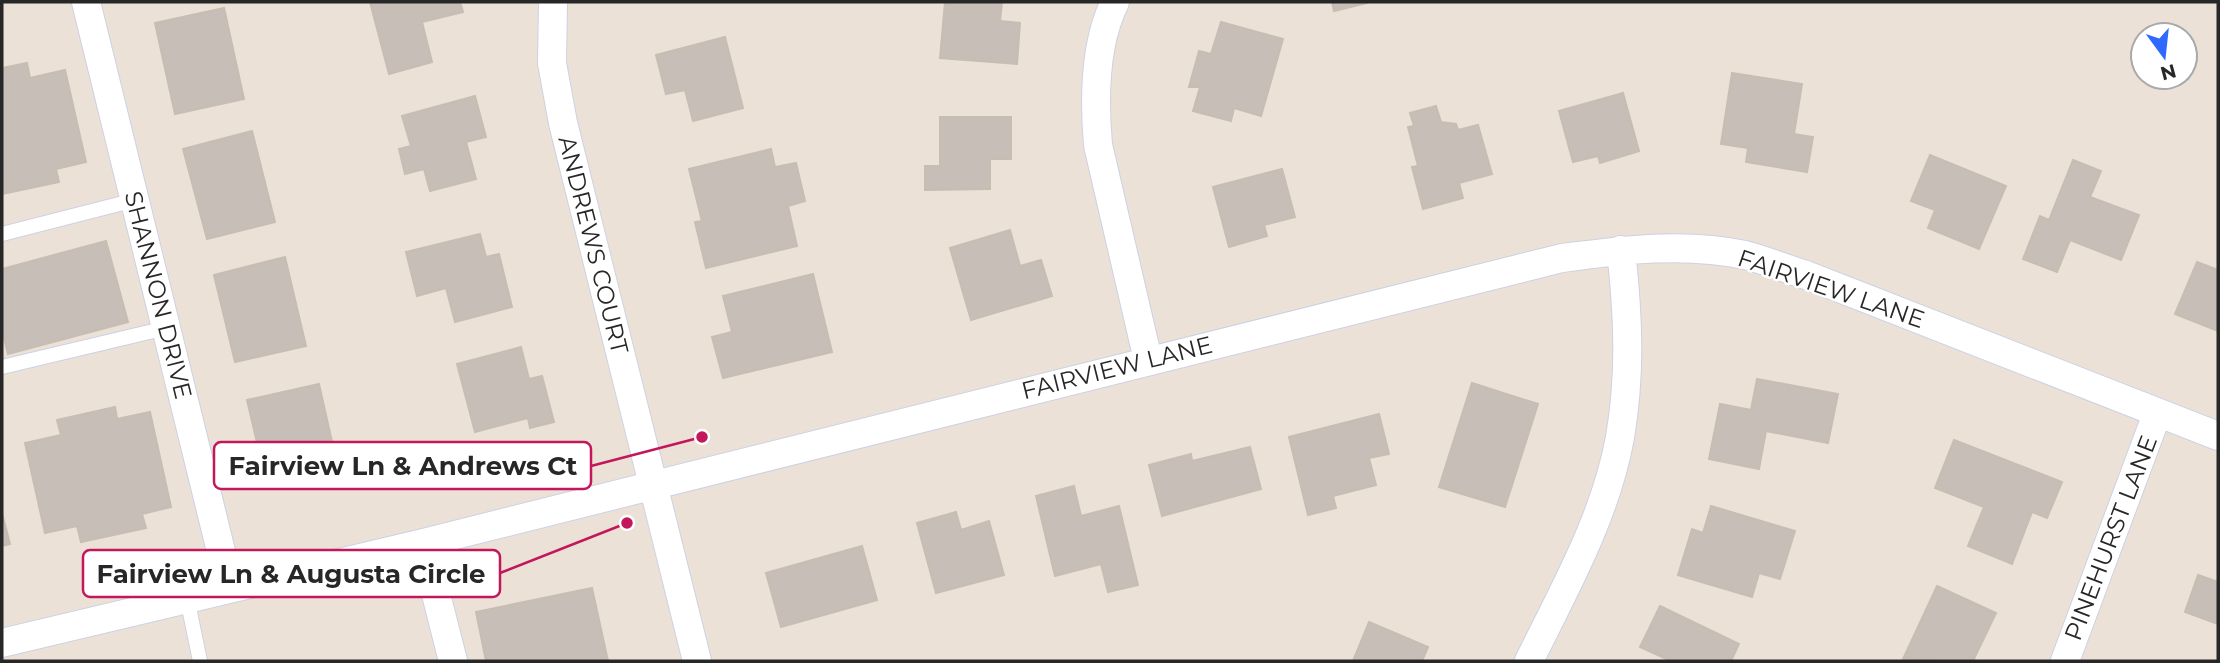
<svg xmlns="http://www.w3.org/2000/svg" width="2220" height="663" font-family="Montserrat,sans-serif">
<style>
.building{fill:#c7beb7;stroke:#c7bdb1;stroke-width:2}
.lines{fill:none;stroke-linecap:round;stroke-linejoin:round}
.service-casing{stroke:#ccd2e3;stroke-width:16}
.minor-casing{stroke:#ccd2e3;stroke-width:30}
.service{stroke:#fff;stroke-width:14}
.minor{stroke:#fff;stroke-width:28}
.labels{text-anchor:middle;stroke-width:5;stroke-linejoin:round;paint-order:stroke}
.street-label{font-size:24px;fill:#272727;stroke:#fff}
.leader{fill:none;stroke:#c2185b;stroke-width:2.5}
.callout-dot{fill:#c2185b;stroke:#fff;stroke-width:2.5}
.callout{fill:#fff;stroke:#c2185b;stroke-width:2.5}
.callout-label{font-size:26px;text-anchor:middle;font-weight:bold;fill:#272727}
</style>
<rect width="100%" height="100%" fill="#ece1d7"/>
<path class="building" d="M370,2H460L463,12L422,22L432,62L389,74Z
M945,2H1002L1000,21L1020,23L1017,64L940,58Z
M1332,2H1367V3L1334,11Z
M224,8L244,99L175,114L155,23Z
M1221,22L1283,39L1261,116L1234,108L1231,121L1193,111L1200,87H1189L1199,51L1211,54Z
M725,37L743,108L693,121L685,90L666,94L656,55Z
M27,63L30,78L65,70L86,162L56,169L59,182L2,194V68Z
M1732,73L1802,84L1794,134L1813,137L1807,172L1746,162L1748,148L1721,144Z
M1623,93L1639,151L1600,163L1598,156L1573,162L1559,111Z
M475,96L486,137L466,142L476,179L430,191L424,169L405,174L399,149L411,146L402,116Z
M1436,106L1441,122L1456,124L1458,130L1478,125L1492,174L1459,183L1463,198L1423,209L1412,167L1418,166L1408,127L1414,126L1410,113Z
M940,117H1011V159H990V189L925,190V166H940Z
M252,131L275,222L207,239L183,149Z
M771,149L775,167L796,163L805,201L788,206L797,246L706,268L695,222L702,221L689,169Z
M1930,155L2006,186L1979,249L1928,228L1935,210L1911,201Z
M2073,160L2101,171L2090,197L2139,215L2121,260L2070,240L2057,272L2023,259L2040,216L2049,220Z
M1282,169L1295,217L1264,225L1267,236L1229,247L1213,187Z
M1010,230L1020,266L1041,260L1052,296L971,320L950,248Z
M480,234L486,257L499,254L512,307L455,322L446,288L417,296L406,252Z
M106,241L128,322L8,354L2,330V269Z
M285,257L306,346L235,362L214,275Z
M2197,262L2218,270V331L2175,314Z
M813,274L832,352L723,378L712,337L732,332L723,296Z
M521,347L529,379L542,376L554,422L530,428L528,418L475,432L457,364Z
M1757,379L1838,394L1828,443L1766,431L1759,469L1709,459L1720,404L1751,410Z
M1472,383L1538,404L1505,507L1439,487Z
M319,384L339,473L268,489L247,400Z
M115,407L117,419L150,412L171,507L142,514L146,528L81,542L77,526L45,533L25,443L61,435L57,420Z
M1379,414L1389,454L1369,458L1376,485L1333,496L1336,508L1308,515L1289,437Z
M1954,440L2062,482L2047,518L2032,512L2012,564L1968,546L1984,507L1935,488Z
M1250,447L1261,489L1162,516L1149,465L1191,454L1192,461Z
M1074,486L1081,516L1119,506L1138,585L1108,592L1101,564L1055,576L1036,496Z
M1711,506L1795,531L1780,579L1759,573L1752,597L1678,575L1692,529L1703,533Z
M956,512L961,530L989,521L1004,575L936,593L917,523Z
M2,513L10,544L2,546Z
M862,546L877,600L781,627L766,573Z
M2198,575L2218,582V624L2185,612Z
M1937,586L1996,613L1973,661L1903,659Z
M592,588L608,661H486L476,612Z
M1660,606L1739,644L1731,661H1671L1640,647Z
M1369,622L1428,647L1422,661H1353Z"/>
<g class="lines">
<g class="service-casing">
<path id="service" d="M2,234L135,200
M2,367L166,328
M187,598L200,661"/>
</g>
<g class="minor-casing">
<path id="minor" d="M86,2L230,588
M553,2L552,63L563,123L697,661
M1115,2C1094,44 1094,99 1098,145L1148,360
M423,543L453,661
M2,643L423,543L1562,258C1622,250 1685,242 1745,255C1765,260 1786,269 1806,275L2218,436
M1529,661C1564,590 1606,516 1620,437C1631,374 1628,313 1621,250
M2065,661L2157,414"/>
</g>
<use href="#service" class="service"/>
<use href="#minor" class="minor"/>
</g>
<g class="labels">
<g class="street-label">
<text transform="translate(593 245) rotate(76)" y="8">ANDREWS COURT</text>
<text transform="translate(1831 289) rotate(19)" y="8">FAIRVIEW LANE</text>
<text transform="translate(158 295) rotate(76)" y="8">SHANNON DRIVE</text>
<text transform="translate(1117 368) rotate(-14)" y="8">FAIRVIEW LANE</text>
<text transform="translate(2111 538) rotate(-69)" y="8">PINEHURST LANE</text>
</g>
</g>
<path class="leader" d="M702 437L591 466M627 523L500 573"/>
<g class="callout-dot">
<circle cx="702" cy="437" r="7"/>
<circle cx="627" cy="523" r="7"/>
</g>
<g class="callout">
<rect x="214" y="442" width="377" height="47" rx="7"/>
<rect x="83" y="550" width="417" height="47" rx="7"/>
</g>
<g class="callout-label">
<text x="403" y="475">Fairview Ln &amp; Andrews Ct</text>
<text x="291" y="583">Fairview Ln &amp; Augusta Circle</text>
</g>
<rect width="2220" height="663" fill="none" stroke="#272727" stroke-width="7"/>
<g transform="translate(2164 56) rotate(165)"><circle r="33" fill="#ffffff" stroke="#a9a9a9" stroke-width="2"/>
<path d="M0-5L12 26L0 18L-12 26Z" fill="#3069ff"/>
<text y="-10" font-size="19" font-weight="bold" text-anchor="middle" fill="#272727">N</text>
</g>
</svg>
